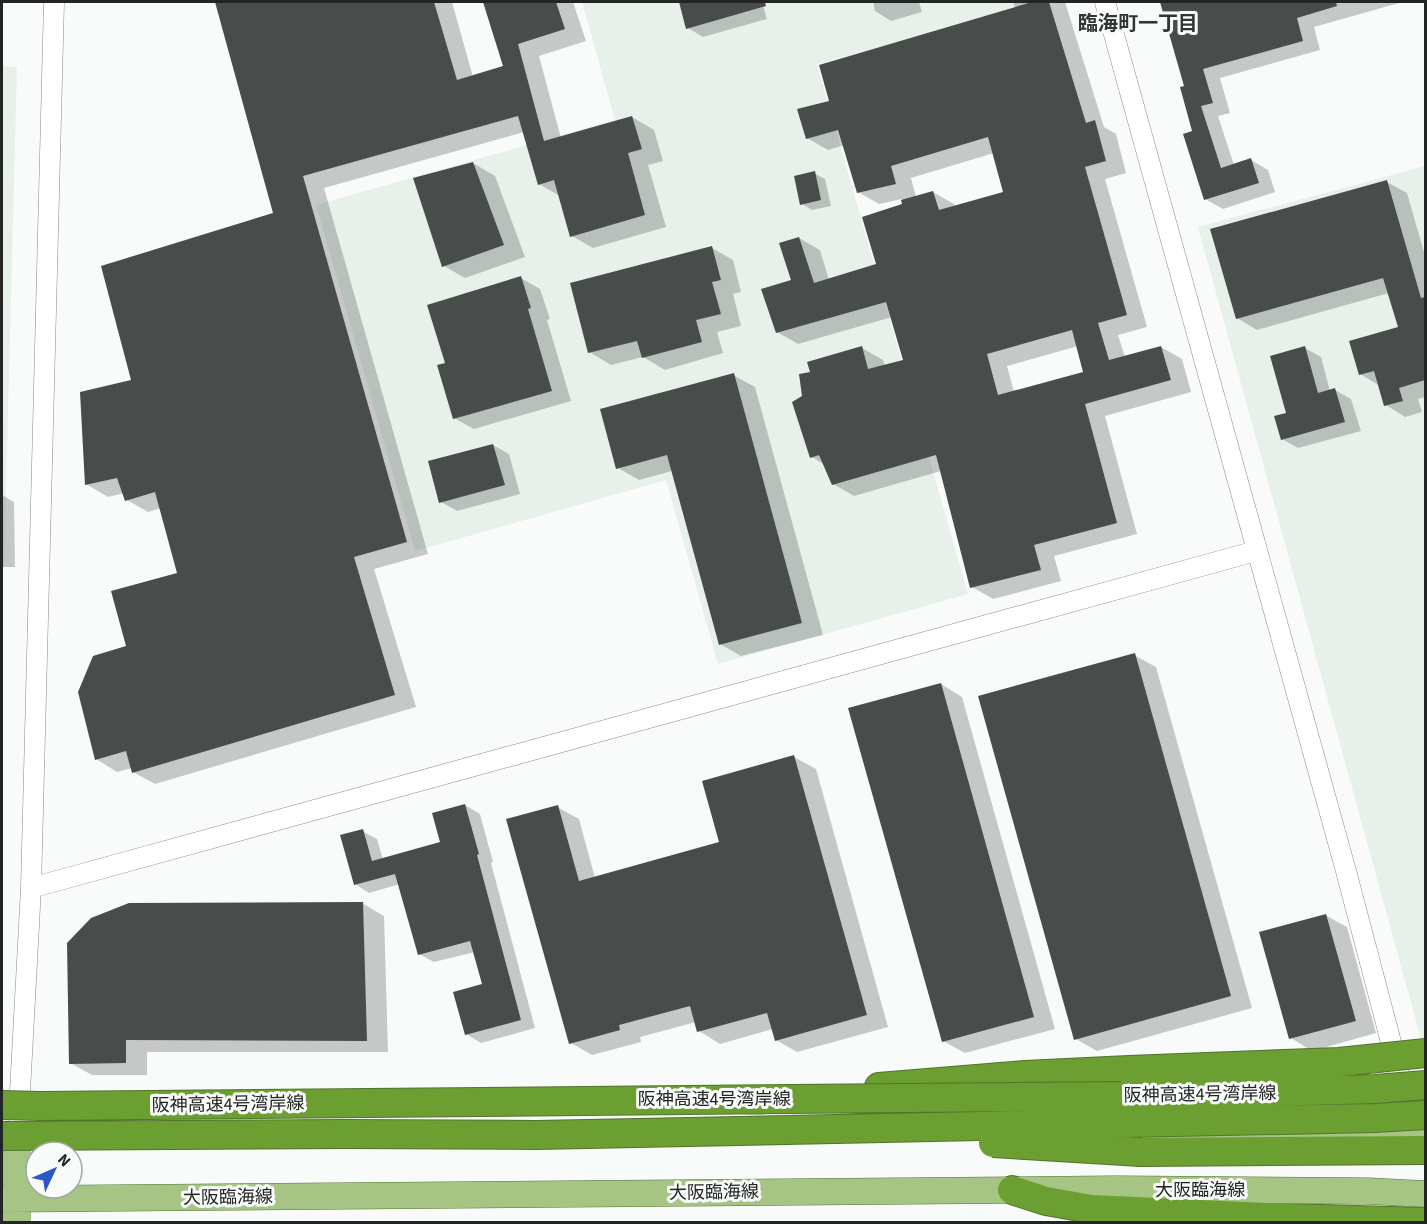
<svg xmlns="http://www.w3.org/2000/svg" width="1427" height="1224" font-family="'Source Sans 3','Noto Sans JP',sans-serif">
<style>
.built{fill:#e7f1ea}
.shadow{fill:#0003;fill-rule:evenodd}
.building{fill:#484c4b;fill-rule:evenodd}
.lines{fill:none;stroke-linecap:round;stroke-linejoin:round}
.tertiary-casing{stroke:#888b89;stroke-width:21}
.primary-casing{stroke:#52742d;stroke-width:27}
.motorway-casing{stroke:#52742d;stroke-width:30}
.tertiary{stroke:#fff;stroke-width:20}
.primary{stroke:#a6c584;stroke-width:26}
.motorway{stroke:#6b9f32;stroke-width:28}
.motorway-bridge-casing{stroke:#52742d;stroke-width:30;stroke-linecap:butt}
.motorway-bridge{stroke:#6b9f32;stroke-width:28}
.labels{text-anchor:middle;stroke-width:6;stroke-linejoin:round;paint-order:stroke}
.street-label{font-size:18px;fill:#232524;stroke:#f8fbf9}
.neighbourhood-label{font-size:20px;font-weight:bold;fill:#323533;stroke:#f8fbf9}
</style>
<rect width="100%" height="100%" fill="#f8fbf9"/>
<path class="built" d="M582,2H1049L817,64L968,594L718,664L666,480L415,551L316,205L615,120Z
M2,66L17,67L4,567H2Z
M1425,166V1039H1421L1198,227Z"/>
<path class="shadow" d="M216,2H452L473,77L505,67L485,2H573L586,41L539,56L561,138L632,117L654,130L663,161L648,165L666,227L593,248L572,236L560,196L539,184L524,132L324,188L428,554L374,569L416,707L155,784L133,772L132,768L117,772L96,759L128,647L179,574L161,508L148,512L127,500L124,493L108,497L86,484L132,381L275,214Z
M680,2H762L767,19L703,37L688,28Z
M873,2H919L922,12L891,21L875,11Z
M1013,2H1065L1104,127L1116,134L1126,173L1105,179L1147,327L1118,335L1125,357L1161,347L1182,359L1191,392L1105,416L1137,534L1054,556L1061,581L993,599L972,587L941,471L854,496L833,484L825,465L812,457L804,397L812,373L862,348L883,360L885,366L905,361L892,317L798,344L777,332L793,281L799,238L820,250L829,280L878,265L904,205L902,199L879,204L858,192L845,145L828,150L807,138L831,102L1015,8ZM994,153L1005,193L955,207L954,204L933,192L916,197L911,178ZM1078,346L1085,373L1014,392L1007,366Z
M1161,2H1398L1399,3L1314,27L1320,50L1220,78L1230,113L1218,116L1234,165L1251,160L1268,170L1275,192L1223,209L1205,199L1186,87Z
M473,163L495,176L525,257L465,278L444,266Z
M814,173L825,179L831,206L812,210L802,204Z
M1387,182L1407,193L1426,259V397L1418,399L1422,412L1405,417L1386,405L1380,386L1360,374L1400,328L1389,293L1257,330L1237,318Z
M712,248L733,260L741,292L733,294L741,326L717,332L723,353L665,370L643,357L611,365L589,352Z
M521,278L540,289L550,319L547,320L571,401L474,429L454,418Z
M1305,348L1321,357L1330,391L1335,390L1351,399L1361,431L1298,448L1282,439Z
M733,375L755,387L823,635L741,656L720,644L672,471L639,480L618,468Z
M493,445L509,454L520,494L457,511L441,502Z
M2,495L14,502L15,567H2Z
M1134,655L1156,667L1252,1008L1097,1051L1076,1039Z
M941,684L962,697L1055,1029L965,1053L943,1041Z
M794,757L816,769L888,1027L797,1052L776,1040L773,1029L720,1044L699,1031L696,1022L640,1037L641,1042L592,1055L571,1043L557,807L579,819L595,878L721,843Z
M465,805L480,814L493,862L491,863L535,1028L481,1043L466,1034L484,985L475,952L434,962L419,954L400,884L369,893L355,884L362,831L377,839L383,860L442,843Z
M362,903L384,916L388,1052H147V1075H92L70,1063Z
M1325,915L1347,927L1376,1033L1312,1051L1291,1038Z"/>
<path class="building" d="M215,2H434L457,80L503,66L483,2H556L565,29L518,44L544,141L632,116L642,149L628,153L645,215L570,237L554,180L538,185L518,116L303,176L407,542L354,557L395,695L132,773L126,751L95,760L78,692L93,656L126,646L111,591L177,573L155,492L125,501L117,478L85,485L80,392L131,380L101,266L273,213Z
M679,2H765L766,6L686,29Z
M1032,2H1049L1086,123L1095,120L1106,161L1085,167L1127,315L1098,323L1109,360L1161,346L1171,380L1085,404L1117,523L1034,545L1041,570L970,588L936,455L832,485L819,455L810,458L792,402L802,396L799,374L810,372L807,362L862,346L868,369L903,360L886,302L776,333L761,289L791,280L779,243L799,237L814,283L876,264L862,217L902,204L901,200L933,191L939,210L1003,192L988,137L891,166L896,184L857,193L838,130L806,139L797,109L829,101L819,65ZM1072,330L1083,372L998,395L987,354Z
M1160,2H1336L1337,6L1297,18L1303,41L1203,69L1213,103L1201,106L1221,168L1251,158L1259,183L1204,200L1183,134L1192,131L1180,87L1184,86Z
M473,162L504,245L442,267L413,178Z
M815,171L821,200L800,205L794,176Z
M1387,180L1421,298L1425,297V380L1399,388L1403,401L1384,406L1374,371L1359,375L1349,341L1398,327L1383,278L1236,319L1210,229Z
M712,246L721,280L712,282L721,314L696,320L702,342L642,358L637,341L588,353L570,283Z
M521,276L531,308L528,309L552,391L453,419L437,365L445,363L427,305Z
M1305,346L1318,393L1335,388L1345,422L1281,440L1274,416L1286,413L1270,356Z
M734,373L802,623L719,645L667,455L616,469L600,409Z
M493,444L505,485L439,503L428,461Z
M1135,653L1231,996L1074,1040L978,696Z
M941,683L1034,1017L942,1042L848,708Z
M794,755L867,1015L775,1041L767,1013L697,1032L690,1006L619,1025L620,1030L569,1044L506,819L558,805L579,881L719,842L702,781Z
M465,804L479,854L477,855L521,1020L465,1035L453,992L482,984L470,941L418,955L395,874L354,885L340,835L363,829L372,861L440,842L432,813Z
M363,902L367,1041L126,1040V1063L69,1064L67,943L91,918L129,903Z
M1326,914L1356,1021L1289,1039L1259,932Z"/>
<g class="lines">
<g class="tertiary-casing">
<path id="tertiary" d="M1105,2L1346,871L1397,1065L1410,1128
M31,888L1256,551
M17,1147L31,888L54,2"/>
</g>
<g class="primary-casing">
<path id="primary" d="M1106,1138L1417,1136
M2,1199L1116,1189L1367,1191L1426,1194
M17,1222V1147"/>
</g>
<g class="motorway-casing">
<path id="motorway" d="M879,1087L1025,1075L1129,1070
M1141,1152L1426,1150
M1012,1190L1046,1201L1091,1209L1287,1218L1426,1222"/>
</g>
<use href="#tertiary" class="tertiary"/>
<use href="#primary" class="primary"/>
<use href="#motorway" class="motorway"/>
<g class="motorway-bridge-casing">
<path id="motorway-bridge" d="M1129,1070L1339,1062L1426,1053
M2,1105L40,1106L1128,1096L1375,1089L1426,1085
M2,1136L346,1134L536,1135L1375,1118L1426,1115
M993,1143L1141,1152"/>
</g>
<use href="#motorway-bridge" class="motorway-bridge"/>
</g>
<g class="labels">
<g class="street-label">
<text transform="translate(1200 1094) rotate(-1)" y="6">阪神高速4号湾岸線</text>
<text x="714" y="1105">阪神高速4号湾岸線</text>
<text transform="translate(228 1104) rotate(-1)" y="6">阪神高速4号湾岸線</text>
<text x="1200" y="1196">大阪臨海線</text>
<text transform="translate(714 1192) rotate(-1)" y="6">大阪臨海線</text>
<text transform="translate(228 1197) rotate(-1)" y="6">大阪臨海線</text>
</g>
<g class="neighbourhood-label">
<text x="1138" y="30">臨海町一丁目</text>
</g>
</g>
<rect width="1427" height="1224" fill="none" stroke="#232524" stroke-width="6"/>
<g transform="translate(54 1170) rotate(46)"><circle r="28" fill="#f8fbf9" stroke="#a3a5a4" stroke-width="1.5"/>
<path d="M0-4.5L10 22L0 15L-10 22Z" fill="#2859c7"/>
<text y="-9" font-size="16" font-weight="bold" text-anchor="middle" fill="#232524">N</text>
</g>
</svg>
